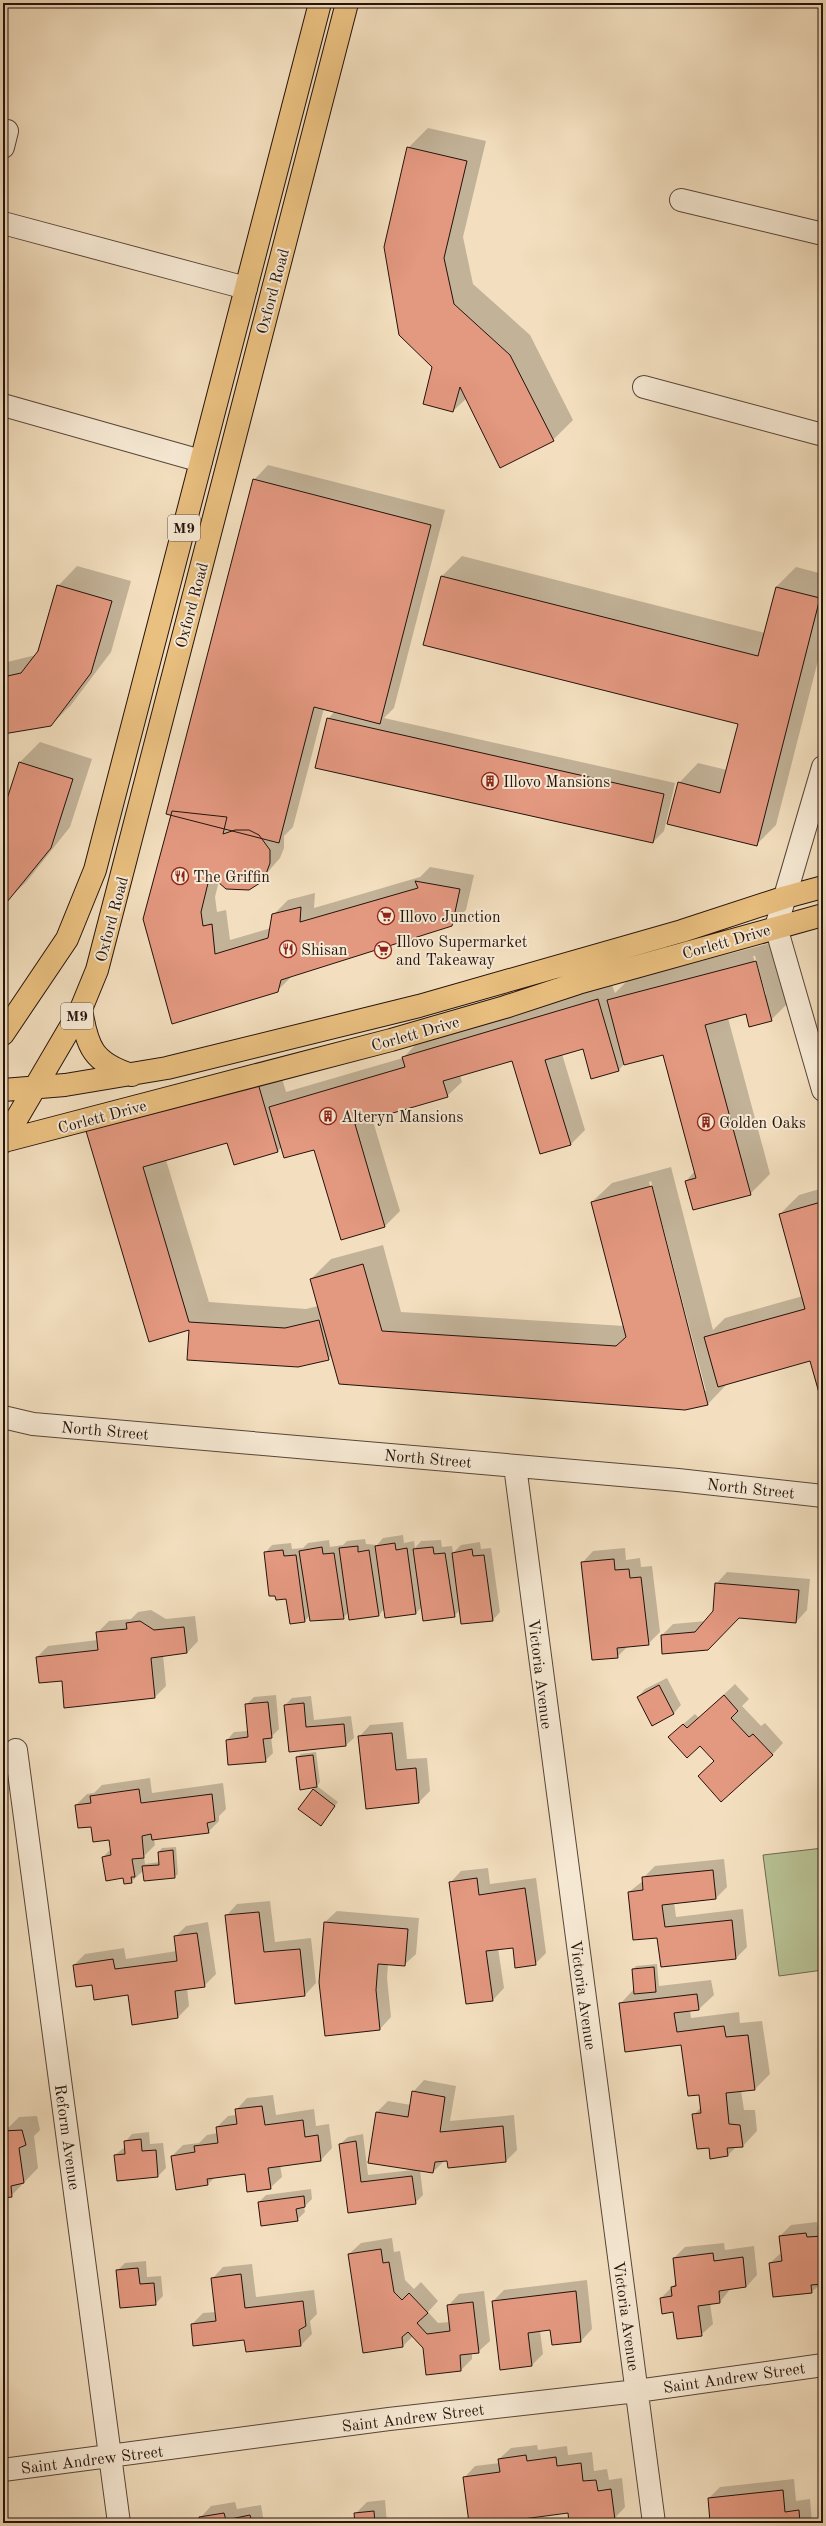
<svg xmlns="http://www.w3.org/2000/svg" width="826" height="2526" font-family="'Old Standard TT',serif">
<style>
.green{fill:#b8c295;stroke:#6e6a50}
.shadow{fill:#0003;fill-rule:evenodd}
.building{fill:#e39880;stroke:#24120b}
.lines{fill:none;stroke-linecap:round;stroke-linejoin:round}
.minor-casing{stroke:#584538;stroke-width:24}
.major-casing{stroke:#24120b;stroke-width:24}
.minor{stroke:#f7ead5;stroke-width:22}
.major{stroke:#eac080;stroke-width:22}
.labels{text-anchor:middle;stroke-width:4;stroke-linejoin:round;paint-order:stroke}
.shield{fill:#f7ead5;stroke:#635348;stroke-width:1}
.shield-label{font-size:15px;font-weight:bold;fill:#24120b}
.street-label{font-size:16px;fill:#24120b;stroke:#f7ead5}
.poi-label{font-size:16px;fill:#24120b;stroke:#f7ead5;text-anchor:start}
</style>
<rect width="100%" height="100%" fill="#f3dfbf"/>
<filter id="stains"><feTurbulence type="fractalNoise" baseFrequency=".005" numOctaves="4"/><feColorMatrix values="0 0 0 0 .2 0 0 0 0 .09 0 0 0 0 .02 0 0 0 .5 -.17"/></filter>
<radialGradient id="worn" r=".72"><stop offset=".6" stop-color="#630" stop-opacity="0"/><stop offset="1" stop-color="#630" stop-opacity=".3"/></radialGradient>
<path class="green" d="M823,1848V1970L779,1976L763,1855Z"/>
<path class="shadow" d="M428,128L486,141L463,237L473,284L530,335L573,420L553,440L467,398L453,411L433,367L408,148Z
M268,465L445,510L394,708L384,718L675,783L664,831L653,842L328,719L335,711L324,708L293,827L284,836V848L280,858L259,882L219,881L215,897L217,912L226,910L230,940L271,928L273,915L288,900L315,893L314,908L420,877L430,867L474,875L466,910L451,925L292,976L277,991L173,1022L172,814L254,480Z
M462,556L765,633L776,587L796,567L823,574V641L776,825L756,845L679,783L698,763L727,770L739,723L442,576Z
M77,566L131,581L111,652L71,705L51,725L3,733V663L36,655L58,586Z
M40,742L92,759L70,827L27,881L7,901L3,902V814L20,762Z
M775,942L791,1000L771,1020L747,1013L728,1018L770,1174L750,1194L686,1181L695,1171L664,1054L624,1064L619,1070L583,1047L562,1054L585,1130L570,1145L513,1059L460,1075L462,1082L447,1096L372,1118L400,1211L385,1226L342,1238L315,1148L282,1147L278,1151L234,1164L228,1142L166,1160L209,1302L306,1309L318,1306L311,1279L331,1259L383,1245L401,1312L624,1326L592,1202L612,1183L671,1167L713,1330L725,1318L803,1296L780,1214L799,1195L823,1188V1403L811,1360L728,1383L708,1404L332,1355L328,1359L190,1328L87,1132L277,1061L286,1092L403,1058L418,1042L612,985L615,993L628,980ZM753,956H755L766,995H764ZM651,1181L706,1391H704L649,1182Z
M403,1535L404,1543L414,1541L415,1548L421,1541L441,1540L442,1547L452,1546L453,1553L461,1545L480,1542L481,1549L491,1548L500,1612L493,1620L460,1610L454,1616L422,1607L416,1613L384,1609L379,1615L349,1619V1612L343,1618L310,1615L305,1621L291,1623L287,1598L265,1553L272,1545L291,1543L292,1549L303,1548L308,1543L329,1540L330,1547L343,1545L347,1541L365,1539L366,1544L377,1545L383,1538Z
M625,1548L626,1560L640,1558L641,1567L652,1566L660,1632L648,1644L628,1646L617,1657L582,1563L593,1551Z
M727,1572L810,1579L807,1610L796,1622L739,1617L708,1649L662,1635L673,1624L706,1621L714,1612L716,1584Z
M151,1610L166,1619L195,1616L198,1641L187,1653L163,1655L166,1686L155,1697L63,1680L37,1657L48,1646L98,1640L97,1633L109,1621L131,1619L138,1612Z
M667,1678L681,1705L674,1713L652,1724L638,1697L645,1689Z
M735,1684L749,1699L742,1706L761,1726L765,1723L783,1743L772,1755L715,1761L681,1726L695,1714L699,1718Z
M276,1695L279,1729L271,1737L273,1753L265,1761L227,1740L234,1732L248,1731L246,1705L254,1697Z
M311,1696L314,1720L351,1716L354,1738L346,1745L290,1751L285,1705L292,1698Z
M403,1722L407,1759L427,1758L430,1791L419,1802L359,1737L370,1725Z
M316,1752L320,1782L317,1786L297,1757L301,1754Z
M150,1778L152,1793L223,1783L226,1809L219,1816V1821L208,1832L154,1839L155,1845L144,1856L145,1864L160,1862L159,1852L162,1848L176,1847L178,1874L174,1877L144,1870L131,1882L103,1857L111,1849L109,1839L92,1826L76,1805L87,1794L94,1793L102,1785Z
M317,1786L338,1802L321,1824L313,1790Z
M724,1859L727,1887L716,1898L674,1902L676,1917L743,1909L747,1947L736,1958L658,1937L629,1892L644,1880L643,1878L655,1866Z
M488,1868L490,1884L536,1878L546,1953L535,1964L514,1946L498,1948L504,1988L493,2000L467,2003L450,1883L461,1871Z
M270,1901L275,1942L311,1938L316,1983L305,1995L236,2003L226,1916L237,1904Z
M337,1911L419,1918L416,1954L404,1965L388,1964L387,1978L391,2017L380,2029L325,1922Z
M208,1922L216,1974L204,1986L187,1988L189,2006L178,2017L133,2024L128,1994L93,1983L74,1965L85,1954L124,1948L126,1959L177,1951L175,1937L186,1926Z
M657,1964L659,1986L711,1980L714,1995L699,2009L690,2010L691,2018L739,2012L740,2023L762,2021L770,2074L755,2089L741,2090L744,2110H755L757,2131L743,2146H737L728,2155L710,2147L694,2115L701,2107L700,2093L682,2044L620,2004L634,1989L633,1970L636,1966Z
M424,2080L456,2086L450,2121L514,2115L517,2150L506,2161H444L433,2172L420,2170L423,2195L415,2203L349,2212L340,2144L348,2137L363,2134L368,2175L413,2170L377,2112L388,2101L411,2105L413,2092Z
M273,2095L276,2115L314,2109L316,2126L329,2124L332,2148L321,2160L280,2165L282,2177L270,2188L246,2173L215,2177L208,2184L172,2156L183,2145L199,2143L207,2135L218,2133L217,2127L228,2116L236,2115V2110L247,2098Z
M37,2116L40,2130L34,2136L38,2168L11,2196L3,2197V2129L8,2128L19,2117Z
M149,2132L150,2144L163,2143L166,2168L158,2176L118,2180L115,2155L125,2147V2142L132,2134Z
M311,2189L312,2199L304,2207L305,2212L297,2220L259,2202L266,2195Z
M817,2222L818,2227L823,2226V2283L811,2292L770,2263L782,2252L780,2236L791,2225Z
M392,2238L394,2252L400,2251L405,2280L414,2289L421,2282L438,2301L428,2312L438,2323L450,2322L448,2306L459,2294L484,2291L490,2341L478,2352L472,2353V2359L461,2370L427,2374L424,2348L413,2336L403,2346L364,2352L349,2254L361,2243Z
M724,2243L725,2250L754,2246L757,2275L746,2287L731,2288L720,2302L710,2303L713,2324L701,2335L661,2298L677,2282L674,2258L685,2247Z
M146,2261L147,2277L161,2276L163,2296L155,2304L117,2271L125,2263Z
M252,2264L256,2297L314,2290L317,2314L310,2321L312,2334L301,2345L245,2339L192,2324L203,2313L216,2312L212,2279L223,2267Z
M587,2280L592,2329L581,2341L551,2329L540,2331L543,2354L532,2365L493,2301L504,2290Z
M537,2445L538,2450L567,2446L568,2455L592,2452L594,2471L607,2469L609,2480L622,2478L625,2507L614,2519L581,2523H570L569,2512L536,2516V2520L533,2523H470L464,2478L475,2466L500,2463L499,2459L511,2448Z
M794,2479L796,2501L810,2499L812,2523H736V2518L709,2498L720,2487Z
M385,2500L387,2523H340L356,2521L355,2514L367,2502Z
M235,2502L237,2509L261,2505L264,2523H199L200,2518L211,2506Z"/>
<path class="building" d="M407,147L467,161L444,258L454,304L510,355L554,441L500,468L460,387L453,412L423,404L432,367L399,335L384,247Z
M253,479L431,525L380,724L314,707L279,843L166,814Z
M441,576L758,656L776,587L820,598L757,846L667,824L678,782L720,793L738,724L423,645Z
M57,585L112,601L91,673L51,726L3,734V677L21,673L38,651Z
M327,718L664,794L653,843L315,768Z
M19,762L73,779L51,848L7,902L3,903V811Z
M172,811L227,817L223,834L235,830H249L259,835L270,850V863L266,874L260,883L249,890L226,889L210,875L201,912L203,926L212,924L215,954L268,938L272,914L301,907L300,922L418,888L415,881L460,889L452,926L281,980L278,992L172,1024L143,919Z
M756,961L772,1021L749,1027L746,1014L705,1025L751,1195L693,1210L685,1181L696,1178L663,1055L624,1065L607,1000Z
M598,999L619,1071L591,1079L583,1049L545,1060L571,1145L540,1154L512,1061L443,1081L448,1097L355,1124L385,1227L341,1240L314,1150L284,1158L269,1107L405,1067L402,1057Z
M257,1080L278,1152L234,1165L227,1143L143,1167L189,1322L285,1328L319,1320L329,1360L298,1367L187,1360L189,1330L149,1342L86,1131Z
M652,1186L708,1405L685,1410L339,1384L310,1279L363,1264L382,1331L616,1346L626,1337L591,1202Z
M821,1202L823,1209V1407L810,1361L718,1387L704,1337L805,1309L779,1214Z
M395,1543L396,1550L407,1548L416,1614L385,1618L375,1546Z
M358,1546V1552L369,1550L379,1616L349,1620L339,1548Z
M322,1547L323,1554L334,1553L344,1619L310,1621L299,1551Z
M433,1547L434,1554L445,1553L455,1617L423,1621L413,1549Z
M472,1549L473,1556L484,1555L493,1621L461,1624L452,1553Z
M283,1550L284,1556L296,1555L305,1622L290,1624L286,1599L276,1600L275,1596H269L264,1552Z
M614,1559L615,1570L629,1569L630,1578L641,1577L649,1645L617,1648L618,1658L592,1660L581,1562Z
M715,1583L799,1590L796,1623L739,1618L708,1650L662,1654L661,1635L695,1632L713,1611Z
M140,1621L154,1630L184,1627L187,1653L151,1658L155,1698L64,1708L62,1681L39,1683L36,1657L98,1650L96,1632L127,1629L126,1623Z
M659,1685L674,1714L652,1726L637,1697Z
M724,1695L738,1711L731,1718L749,1737L753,1734L773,1755L721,1802L698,1776L714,1761L700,1746L687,1758L668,1737L683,1724L687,1728Z
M268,1702L272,1738L263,1739L266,1762L228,1765L226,1740L248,1737L245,1704Z
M304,1703L306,1727L344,1724L346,1746L289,1752L284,1705Z
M392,1733L396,1770L416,1768L419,1803L366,1809L358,1736Z
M313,1755L317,1787L300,1790L296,1757Z
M139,1789L141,1803L212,1794L215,1821L207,1823L209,1833L152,1840L151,1834L142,1836L144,1858L132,1859L135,1877H131L132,1883L124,1884L123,1878L106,1881L102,1857L111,1855L109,1840L93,1842L91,1827L78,1828L75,1805L91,1803L90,1796Z
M313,1789L335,1806L321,1826L298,1809Z
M173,1850L175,1878L144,1881L142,1866L159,1865L158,1852Z
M713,1870L716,1899L662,1905L665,1927L732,1920L736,1959L661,1967L657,1938L633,1940L628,1892L643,1890L642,1877Z
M477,1878L479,1895L525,1888L536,1965L515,1968L513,1948L486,1951L493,2001L466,2004L449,1882Z
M259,1912L264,1952L300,1949L305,1996L235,2004L225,1915Z
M324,1922L408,1929L405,1966L378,1964L376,1990L380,2030L325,2036L319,1982Z
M197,1933L205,1987L175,1991L178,2018L132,2025L128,1995L94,2000L92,1985L76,1987L73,1965L113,1959L115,1969L177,1961L174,1936Z
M654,1967L656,1992L634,1994L632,1969Z
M697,1994L699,2010L674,2013L677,2032L724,2026L726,2037L748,2035L755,2090L726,2093L729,2124L740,2125L743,2147L727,2148L728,2156L710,2159L709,2148L697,2149L692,2114L701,2113L699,2095L688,2096L681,2045L625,2052L619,2003Z
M412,2091L445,2097L440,2132L503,2126L506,2162L448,2168L447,2161L435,2162L433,2173L368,2163L376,2112L408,2117Z
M262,2106L265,2125L303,2120L305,2137L318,2135L321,2161L268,2168L271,2189L247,2192L245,2174L207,2179L208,2185L176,2190L171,2156L195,2152L194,2146L218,2143L216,2127L237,2124L235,2109Z
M22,2130L26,2145L19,2148L24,2183L11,2186L12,2197L3,2198V2131Z
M141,2139L142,2151L156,2150L158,2177L117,2181L114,2155L125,2154L124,2141Z
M356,2141L361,2182L412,2176L416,2204L348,2213L339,2144Z
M304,2196L305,2207L296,2209L298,2221L261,2226L258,2202Z
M806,2233L807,2237L823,2236V2284L811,2285L812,2293L773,2297L769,2263L782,2261L779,2236Z
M381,2249L383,2263L389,2262L394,2292L402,2300L409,2293L428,2313L417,2323L427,2334L450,2331L447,2305L473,2302L479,2353L460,2355L461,2371L426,2375L423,2348L408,2332L402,2337L403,2347L363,2353L348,2254Z
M713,2253L714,2261L743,2257L746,2287L719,2291L720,2303L698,2306L702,2336L677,2339L673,2312L662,2314L660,2298L672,2296L671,2287L676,2286L673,2258Z
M138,2268L140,2284L154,2283L156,2305L120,2308L116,2270Z
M241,2274L245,2308L303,2301L306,2326L299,2330L301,2346L246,2352L244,2340L193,2346L191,2324L216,2321L211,2278Z
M576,2291L581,2342L552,2345L550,2330L528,2333L532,2366L500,2370L492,2301Z
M526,2455L527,2461L556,2457L557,2466L581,2463L583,2481L596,2480L598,2491L611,2489L615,2520L569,2523L568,2513L523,2519L524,2523H469L463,2477L500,2472L498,2459Z
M783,2490L785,2512L799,2510L800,2523H735V2520L710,2522L708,2498Z
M374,2511L375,2523H355L354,2513Z
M224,2513L226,2520L250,2515L252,2523H200L199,2517Z"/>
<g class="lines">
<g class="minor-casing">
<path id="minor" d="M3,147L7,131
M681,200L823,234
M3,223L246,288
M644,387L823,435
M3,405L201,461
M823,767L776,927L823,1090
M3,1417L33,1424L678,1480L823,1496
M515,1466L654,2523
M16,1750L119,2523
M3,2470L389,2419L637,2391L823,2365"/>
</g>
<g class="major-casing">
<path id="major" d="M81,1009C87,1047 93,1063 132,1075
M3,1034L67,939L95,870L320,3
M3,1090L65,1085L167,1068L419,1006L682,931L786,897L823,887
M4,1141L391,1040L505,1007L578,983L823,915
M3,1142L81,1009L97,970L347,3"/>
</g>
<use href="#minor" class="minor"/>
<use href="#major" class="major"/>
</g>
<defs>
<g id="building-ring" transform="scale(0.9)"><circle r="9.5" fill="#f7ead5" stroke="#8f2418" stroke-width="1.5"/><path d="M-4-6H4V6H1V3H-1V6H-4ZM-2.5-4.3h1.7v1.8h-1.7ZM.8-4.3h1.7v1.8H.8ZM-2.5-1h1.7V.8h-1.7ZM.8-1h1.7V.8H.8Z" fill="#8f2418"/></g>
<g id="restaurant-ring" transform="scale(0.9)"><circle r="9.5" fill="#f7ead5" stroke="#8f2418" stroke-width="1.5"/><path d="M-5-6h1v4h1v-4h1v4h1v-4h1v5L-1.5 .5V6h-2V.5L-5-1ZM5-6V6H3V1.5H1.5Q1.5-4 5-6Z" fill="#8f2418"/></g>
<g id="supermarket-ring" transform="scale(0.9)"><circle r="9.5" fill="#f7ead5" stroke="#8f2418" stroke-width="1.5"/><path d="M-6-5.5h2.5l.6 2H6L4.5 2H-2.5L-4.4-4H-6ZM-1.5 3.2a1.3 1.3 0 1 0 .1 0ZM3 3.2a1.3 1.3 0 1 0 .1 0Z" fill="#8f2418"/></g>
</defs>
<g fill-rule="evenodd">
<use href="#building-ring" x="490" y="781"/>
<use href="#restaurant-ring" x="180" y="876"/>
<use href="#supermarket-ring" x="386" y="916"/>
<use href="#restaurant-ring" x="288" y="949"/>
<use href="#supermarket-ring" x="383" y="950"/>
<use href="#building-ring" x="328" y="1116"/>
<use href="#building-ring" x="706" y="1122"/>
</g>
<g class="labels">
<g class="shield">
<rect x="168" y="515" width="32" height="26" rx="3"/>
<rect x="61" y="1003" width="32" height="26" rx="3"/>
</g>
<g class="shield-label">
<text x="184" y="533">M9</text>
<text x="77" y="1021">M9</text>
</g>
<g class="street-label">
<text transform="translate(272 291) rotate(-75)" y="6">Oxford Road</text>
<text transform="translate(191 605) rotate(-75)" y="6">Oxford Road</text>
<text transform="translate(111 919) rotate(-75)" y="6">Oxford Road</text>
<text transform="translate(726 941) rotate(-16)" y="6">Corlett Drive</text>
<text transform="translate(415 1033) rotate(-16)" y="6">Corlett Drive</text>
<text transform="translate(102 1116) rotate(-15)" y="6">Corlett Drive</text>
<text transform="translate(105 1430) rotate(5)" y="6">North Street</text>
<text transform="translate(428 1458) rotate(5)" y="6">North Street</text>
<text transform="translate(751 1488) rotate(6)" y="6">North Street</text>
<text transform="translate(541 1674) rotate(83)" y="6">Victoria Avenue</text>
<text transform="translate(584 1995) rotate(82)" y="6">Victoria Avenue</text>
<text transform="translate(68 2137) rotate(82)" y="6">Reform Avenue</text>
<text transform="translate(627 2316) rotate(82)" y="6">Victoria Avenue</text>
<text transform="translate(734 2377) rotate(-8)" y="6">Saint Andrew Street</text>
<text transform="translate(413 2417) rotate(-7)" y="6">Saint Andrew Street</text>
<text transform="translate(92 2459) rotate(-7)" y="6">Saint Andrew Street</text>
</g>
<g class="poi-label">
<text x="503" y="787">Illovo Mansions</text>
<text x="193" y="882">The Griffin</text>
<text x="399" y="922">Illovo Junction</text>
<text x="396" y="947">Illovo Supermarket<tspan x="396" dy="18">and Takeaway</tspan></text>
<text x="301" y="955">Shisan</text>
<text x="341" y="1122">Alteryn Mansions</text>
<text x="719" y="1128">Golden Oaks</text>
</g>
</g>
<rect width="826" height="2526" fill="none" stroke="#f3dfbf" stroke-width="16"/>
<rect x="4" y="4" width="818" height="2518" fill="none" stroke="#24120b" stroke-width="2"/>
<rect x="8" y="8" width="810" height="2510" fill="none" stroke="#24120b"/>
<rect width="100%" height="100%" filter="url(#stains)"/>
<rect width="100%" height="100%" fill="url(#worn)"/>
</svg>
